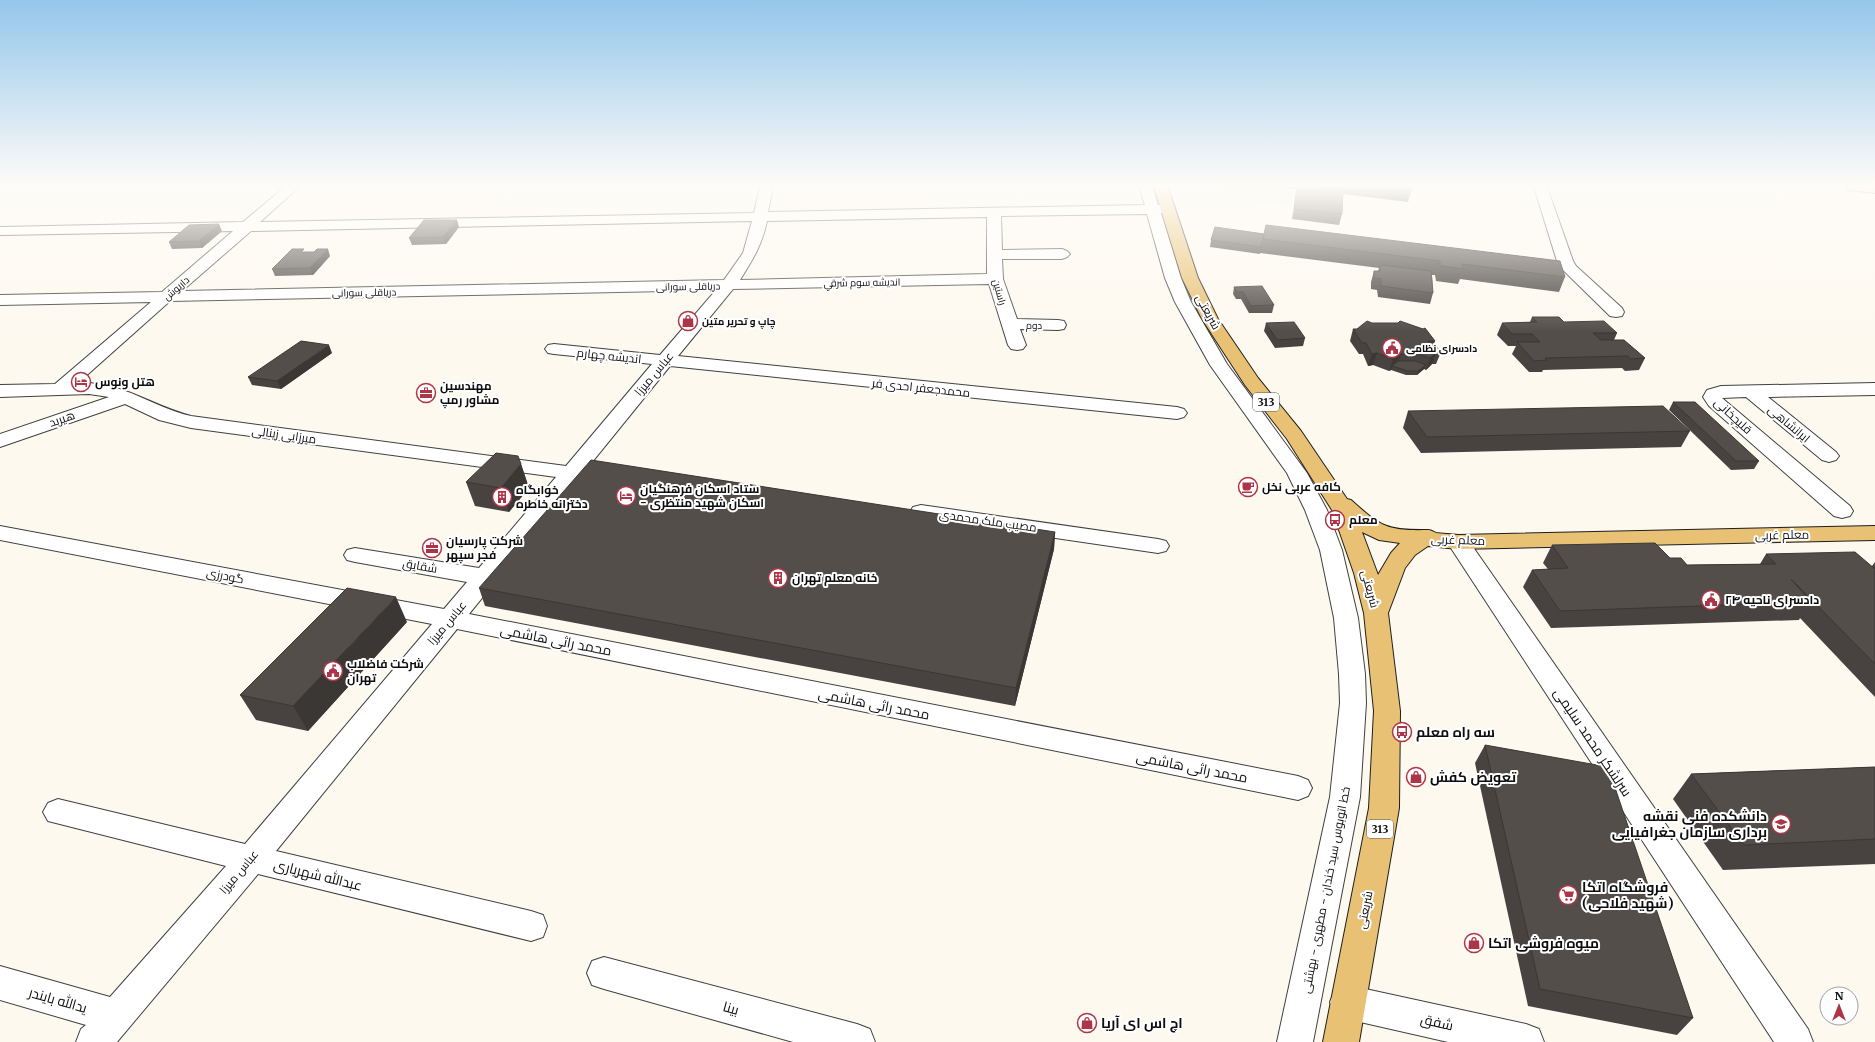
<svg xmlns="http://www.w3.org/2000/svg" width="1875" height="1042" font-family="Merriweather,Cairo,serif">
<style>
.pitch{fill:#e4eccd}
.lines{fill:none;stroke-linecap:round;stroke-linejoin:round}
.minor-casing{stroke:#404040;stroke-width:2}
.major-casing{stroke:#1e1e1e;stroke-width:2}
.minor{fill:#fff;fill-rule:evenodd}
.major{fill:#e8c174;fill-rule:evenodd}
.wall{fill:#484340}
.shaded-wall{fill:#3b3734}
.building{fill:#544e4b;stroke:#3b3734}
.labels{text-anchor:middle;stroke-width:4;stroke-linejoin:round;paint-order:stroke}
.far-street-label{font-size:10px;fill:#0d0d0d;stroke:#fff}
.far-poi-label{font-size:10px;font-weight:bold;fill:#0d0d0d;stroke:#fff;text-anchor:start}
.shield{fill:#fff;stroke:#565656;stroke-width:1}
.shield-label{font-size:11px;font-weight:bold;fill:#0d0d0d}
.street-label{font-size:12px;fill:#0d0d0d;stroke:#fff}
.poi-label{font-size:12px;font-weight:bold;fill:#0d0d0d;stroke:#fff;text-anchor:start}
.near-street-label{font-size:14px;fill:#0d0d0d;stroke:#fff}
.near-poi-label{font-size:14px;font-weight:bold;fill:#0d0d0d;stroke:#fff;text-anchor:start}
</style>
<rect width="100%" height="100%" fill="#fdf9ef"/>
<path class="pitch" d="M1229,187L1292,192L1291,205L1226,198Z"/>
<g class="lines">
<g class="minor-casing">
<path id="minor" d="M285,187H299L260,222L754,213L760,187H773L768,212L1145,205L1139,187H1152L1158,205L1173,206L1175,209L1173,212L1161,213L1181,278L1191,302L1227,364L1307,473L1327,510L1342,550L1358,618L1365,674L1366,703L1360,797L1313,1042H1277L1330,797L1340,703L1339,674L1334,618L1320,550L1305,510L1287,473L1210,365L1175,302L1165,278L1147,214L1001,216L1002,250L1062,249L1067,251L1070,254L1067,257L1062,259H1002L1003,279L1017,319L1058,320L1064,321L1066,325L1064,329L1058,330L1020,329L1026,345L1023,349L1017,350L1011,349L1008,345L989,284L733,289L678,356L1177,407L1184,409L1187,413L1184,417L1177,419L670,366L469,614L1298,776L1308,780L1312,788L1308,796L1298,800L457,629L276,851L531,911L543,915L547,926L543,937L531,941L258,874L117,1042H76L81,1029L86,1025L0,1000V966L110,997L226,866L48,821L43,812L48,803L58,799L245,844L432,624L0,540V526L444,609L467,582L355,562L347,560L344,555L347,550L355,548L479,568L556,477L191,428L159,420L125,404L0,447V434L109,397L89,394L0,397V385L55,384L151,302L0,305V295L162,292L233,231L0,235V227L243,222ZM987,217V274L740,280C753,259 762,245 767,221ZM752,221L743,253L724,280L182,291L251,231ZM716,290L660,355L554,344L548,345L545,349L548,353L554,354L652,364L566,466L191,416C150,406 123,381 78,383L170,301Z
M1534,187H1547L1573,261L1576,266L1622,308L1624,312L1622,316L1616,317L1610,316L1562,269L1557,261Z
M1875,383V395L1768,397L1836,452L1839,456L1836,460L1829,462L1822,460L1746,397L1722,398L1850,506L1853,511L1850,516L1842,518L1834,516L1709,406L1703,397L1707,390L1721,386Z
M921,505L1158,539L1166,541L1169,546L1166,551L1158,553L913,517L910,512L913,507Z
M1458,535L1466,537L1808,1029L1813,1042H1774L1447,542L1450,537Z
M604,957L857,1024L870,1029L875,1042H793L604,989L592,985L587,973L592,961Z
M1347,985L1526,1024L1539,1029L1544,1042H1448L1347,1019L1335,1014L1330,1002L1335,990Z"/>
</g>
<g class="major-casing">
<path id="major" d="M1154,187H1168L1198,278L1218,319L1258,378L1301,431L1347,499L1351,500C1381,527 1387,531 1428,530C1431,530 1434,532 1436,533C1443,534 1451,534 1458,535L1875,526V540L1458,549L1428,546L1415,555L1405,568L1388,613L1400,711L1399,808L1359,1042H1323L1369,808L1374,711L1364,613L1354,573L1332,510L1287,439L1245,385L1202,319L1182,278ZM1362,532L1379,540L1400,543L1391,553L1378,575Z
M1847,187H1875V193L1848,190Z"/>
</g>
<use href="#minor" class="minor"/>
<use href="#major" class="major"/>
</g>
<path class="wall" d="M1276,187H1413L1412,191L1410,190V195L1408,202L1343,194L1342,214L1339,225L1292,219L1297,189Z
M459,227L446,244L412,245L409,238Z
M1215,227L1565,277L1559,292L1460,279L1458,284L1436,281L1435,275H1432L1433,293L1430,304L1378,297L1377,290L1371,289V282L1374,271H1378L1379,268L1260,253V254L1210,247L1211,240Z
M222,231L202,248L172,249L169,242Z
M330,256L313,275L275,276L272,269Z
M1234,287L1274,305L1272,313H1249L1241,299H1236L1233,294Z
M1532,317L1564,322L1617,333L1614,340L1645,358L1639,370L1625,371L1622,368L1543,370L1542,372H1529L1512,354L1516,346H1508L1497,335L1502,323L1530,322Z
M1266,323L1305,338L1303,346L1275,348L1264,331Z
M1372,323L1435,341L1433,347L1441,352L1436,364H1432L1426,370L1424,369L1417,375H1406L1391,370L1389,371L1373,365L1368,366L1363,354H1359L1350,341L1353,329H1357Z
M332,353L281,389L252,385L248,377Z
M1673,402L1759,461L1754,469L1731,470L1669,410Z
M1408,411L1690,431L1681,447L1421,453L1403,428Z
M521,464L529,488L509,512L475,506L466,482Z
M1055,532L1054,549L1015,706L485,606L479,588Z
M1552,545L1670,558L1687,565L1760,564L1766,554L1872,566L1875,562V697L1800,618L1799,620L1551,628L1523,587L1532,570L1548,569L1543,563Z
M407,622L308,731L256,720L240,695Z
M1485,745L1693,1018L1677,1035L1528,1006L1475,763Z
M1875,767V864L1723,870L1673,799L1691,774Z"/>
<path class="shaded-wall" d="M457,220L459,227L446,244L443,237Z
M219,224L222,231L202,248L199,241Z
M328,249L330,256L313,275L310,268Z
M329,345L332,353L281,389L277,381Z
M1377,353L1373,365L1368,366L1372,354Z
M1436,353L1432,364L1426,370L1430,358Z
M1401,354L1397,366H1392L1391,370L1389,371L1393,359Z
M1426,365L1424,369L1417,375L1418,371Z
M521,464L529,488L509,512L501,488Z
M1055,532L1054,549L1015,706L1016,688Z
M396,597L407,622L308,731L293,706Z"/>
<path class="building" d="M1297,187H1311L1343,190L1342,214L1294,209Z
M1311,187H1335L1336,189Z
M1364,187H1410V195L1363,189Z
M424,220H457L443,237L409,238Z
M219,224L199,241L169,242L189,225Z
M1266,225L1560,261L1565,277L1462,264L1463,269L1440,266V261L1263,239Z
M1215,227L1264,234L1261,247L1211,240Z
M292,249H304L301,252H314L317,249H328L310,268L272,269Z
M1380,265L1431,271L1433,293L1381,286V279L1374,278V271H1380Z
M1262,286L1274,305L1251,306L1243,292H1237L1234,287Z
M1532,317H1559L1564,322L1604,321L1617,333H1593L1601,340H1624L1645,358L1630,359L1628,356L1545,358L1547,360L1534,361L1517,342H1540L1532,334H1512L1502,323L1537,322Z
M1367,321L1372,323H1398L1400,321L1423,329L1425,328L1435,341H1428L1433,347H1437L1441,352L1436,353L1430,358L1418,354H1401L1393,359L1377,353L1372,354L1366,343H1362L1353,329H1357Z
M1294,322L1305,338L1277,340L1266,323Z
M301,341L329,345L277,381L248,377Z
M1398,361H1416L1426,365L1418,371H1408L1392,366Z
M1673,402H1695L1759,461H1736Z
M1663,406L1690,431L1427,437L1408,411Z
M496,453L518,456L521,464L501,488L466,482Z
M591,460L1055,532L1016,688L479,588Z
M1655,543L1670,558H1681L1687,565L1776,564L1766,554L1855,552L1875,569V664L1791,579L1811,602L1560,611L1532,570L1568,568L1552,545Z
M347,588L396,597L293,706L240,695Z
M1485,745L1608,767L1693,1018L1540,989Z
M1875,767V839L1744,845L1691,774Z"/>
<linearGradient id="sky" x2="0" y2="1"><stop stop-color="#95c6eb"/><stop offset="0.56" stop-color="#fefcf8"/><stop offset="1" stop-color="#fefcf8" stop-opacity="0"/></linearGradient>
<rect width="1875" height="332" fill="url(#sky)"/>
<defs>
<g id="shop-ring" transform="scale(1)"><circle r="9.5" fill="#fff" stroke="#ac3647" stroke-width="1.5"/><path d="M-5-2.5h2.3a2.7 3.5 0 0 1 5.4 0H5L5.5 6h-11ZM-1.5-2.5h3a1.5 2.3 0 0 0-3 0Z" fill="#ac3647"/></g>
<g id="civic-ring" transform="scale(1)"><circle r="9.5" fill="#fff" stroke="#ac3647" stroke-width="1.5"/><path d="M-.6-6.5H3V-4.5H.6V-3L4-1V1h2V6H-6V1h2V-1L-.6-3ZM-1.2 2.5V6h2.4V2.5Z" fill="#ac3647"/></g>
<g id="hotel-ring" transform="scale(1)"><circle r="9.5" fill="#fff" stroke="#ac3647" stroke-width="1.5"/><path d="M-6-4.5h1.5V1H6V5H4.5V3h-9V5H-6ZM-4 0a1.8 1.8 0 1 1 3.6 0ZM.5 0V-2.5h3Q6-2.5 6 0Z" fill="#ac3647"/></g>
<g id="office-ring" transform="scale(1)"><circle r="9.5" fill="#fff" stroke="#ac3647" stroke-width="1.5"/><path d="M-6-3h4V-5.5h4V-3h4V5H-6ZM-1-4.5V-3h2v-1.5ZM-6 0V1H6V0Z" fill="#ac3647"/></g>
<g id="cafe-ring" transform="scale(1)"><circle r="9.5" fill="#fff" stroke="#ac3647" stroke-width="1.5"/><path d="M-5.5-4.5H6V0H3Q3 3.5 0 3.5H-2.5Q-5.5 3.5-5.5 0ZM3-3.2v2h1.7v-2ZM-6 4.5H4V6H-6Z" fill="#ac3647"/></g>
<g id="building-ring" transform="scale(1)"><circle r="9.5" fill="#fff" stroke="#ac3647" stroke-width="1.5"/><path d="M-4-6H4V6H1V3H-1V6H-4ZM-2.5-4.3h1.7v1.8h-1.7ZM.8-4.3h1.7v1.8H.8ZM-2.5-1h1.7V.8h-1.7ZM.8-1h1.7V.8H.8Z" fill="#ac3647"/></g>
<g id="bus-ring" transform="scale(1)"><circle r="9.5" fill="#fff" stroke="#ac3647" stroke-width="1.5"/><path d="M-5-6H5V4H4V6H2V4H-2V6H-4V4H-5ZM-3.5-4V0h7V-4ZM-3.5 1.2v1.5H-2V1.2ZM2 1.2v1.5H3.5V1.2Z" fill="#ac3647"/></g>
<g id="university-ring" transform="scale(1)"><circle r="9.5" fill="#fff" stroke="#ac3647" stroke-width="1.5"/><path d="M0-5L7-2L0 1L-7-2ZM-4 1L0 2.5L4 1V4Q0 6-4 4Z" fill="#ac3647"/></g>
<g id="supermarket-ring" transform="scale(1)"><circle r="9.5" fill="#fff" stroke="#ac3647" stroke-width="1.5"/><path d="M-6-5.5h2.5l.6 2H6L4.5 2H-2.5L-4.4-4H-6ZM-1.5 3.2a1.3 1.3 0 1 0 .1 0ZM3 3.2a1.3 1.3 0 1 0 .1 0Z" fill="#ac3647"/></g>
</defs>
<g fill-rule="evenodd">
<use href="#shop-ring" x="688" y="321"/>
<use href="#civic-ring" x="1392" y="348"/>
<use href="#hotel-ring" x="81" y="382"/>
<use href="#office-ring" x="426" y="393"/>
<use href="#cafe-ring" x="1248" y="487"/>
<use href="#hotel-ring" x="626" y="496"/>
<use href="#building-ring" x="502" y="497"/>
<use href="#bus-ring" x="1335" y="520"/>
<use href="#office-ring" x="432" y="548"/>
<use href="#building-ring" x="778" y="578"/>
<use href="#civic-ring" x="1711" y="600"/>
<use href="#civic-ring" x="333" y="671"/>
<use href="#bus-ring" x="1402" y="732"/>
<use href="#shop-ring" x="1416" y="777"/>
<use href="#university-ring" x="1781" y="824"/>
<use href="#supermarket-ring" x="1568" y="895"/>
<use href="#shop-ring" x="1474" y="943"/>
<use href="#shop-ring" x="1087" y="1023"/>
</g>
<g class="labels">
<g class="far-street-label">
<text transform="translate(862 282) rotate(-1)" y="4">اندیشه سوم شرقي</text>
<text transform="translate(688 286) rotate(-1)" y="4">دریاقلی سورانی</text>
<text transform="translate(176 288) rotate(-41)" y="4">داریوش</text>
<text transform="translate(364 292) rotate(-1)" y="4">دریاقلی سورانی</text>
<text transform="translate(1000 292) rotate(74)" y="4">راستین</text>
<text transform="translate(1034 325) rotate(1)" y="4">دوم</text>
</g>
<g class="far-poi-label">
<text x="702" y="325">چاپ و تحریر متین</text>
<text x="1406" y="352">دادسرای نظامی</text>
</g>
<g class="shield">
<rect x="1253" y="393" width="26" height="18" rx="3"/>
<rect x="1367" y="820" width="26" height="18" rx="3"/>
</g>
<g class="shield-label">
<text x="1266" y="406">313</text>
<text x="1380" y="833">313</text>
</g>
<g class="street-label">
<text transform="translate(1208 312) rotate(61)" y="4">شریعتی</text>
<text transform="translate(609 356) rotate(6)" y="4">اندیشه چهارم</text>
<text transform="translate(654 374) rotate(-50)" y="4">عباس میرزا</text>
<text transform="translate(921 388) rotate(6)" y="4">محمدجعفر احدی فر</text>
<text transform="translate(1733 416) rotate(43)" y="4">قلیچخانی</text>
<text transform="translate(62 419) rotate(-19)" y="4">هیربد</text>
<text transform="translate(1789 424) rotate(40)" y="4">ایرانشاهی</text>
<text transform="translate(284 435) rotate(8)" y="4">میرزایی زینالی</text>
<text transform="translate(988 521) rotate(8)" y="4">مصیب ملک محمدی</text>
<text transform="translate(1782 535) rotate(-1)" y="4">معلم غربی</text>
<text transform="translate(1458 540) rotate(2)" y="4">معلم غربی</text>
<text transform="translate(420 566) rotate(10)" y="4">شقایق</text>
<text transform="translate(225 576) rotate(11)" y="4">گودرزی</text>
<text transform="translate(1370 589) rotate(75)" y="4">شریعتی</text>
<text transform="translate(447 623) rotate(-50)" y="4">عباس میرزا</text>
<text transform="translate(239 872) rotate(-50)" y="4">عباس میرزا</text>
<text transform="translate(1326 890) rotate(-79)" y="4">خط اتوبوس سید خندان - مطهری - بهشتی</text>
<text transform="translate(1365 910) rotate(-79)" y="4">شریعتی</text>
</g>
<g class="poi-label">
<text x="95" y="386">هتل ونوس</text>
<text x="440" y="390">مهندسین<tspan x="440" dy="14">مشاور رمپ</tspan></text>
<text x="1262" y="491">کافه عربی نخل</text>
<text x="640" y="493">ستاد اسکان فرهنگیان<tspan x="640" dy="14">- اسکان شهید منتظری</tspan></text>
<text x="516" y="494">خوابگاه<tspan x="516" dy="14">دخترانه خاطره</tspan></text>
<text x="1349" y="524">معلم</text>
<text x="446" y="545">شرکت پارسیان<tspan x="446" dy="14">فجر سپهر</tspan></text>
<text x="792" y="582">خانه معلم تهران</text>
<text x="1725" y="604">دادسرای ناحیه ۲۴</text>
<text x="347" y="668">شرکت فاضلاب<tspan x="347" dy="14">تهران</tspan></text>
</g>
<g class="near-street-label">
<text transform="translate(556 640) rotate(11)" y="5">محمد راثی هاشمی</text>
<text transform="translate(874 704) rotate(11)" y="5">محمد راثی هاشمی</text>
<text transform="translate(1593 742) rotate(56)" y="5">سرلشکر محمد سلیمی</text>
<text transform="translate(1192 767) rotate(11)" y="5">محمد راثی هاشمی</text>
<text transform="translate(318 875) rotate(14)" y="5">عبدالله شهریاری</text>
<text transform="translate(58 1000) rotate(16)" y="5">یدالله بایندر</text>
<text transform="translate(731 1008) rotate(15)" y="5">بینا</text>
<text transform="translate(1437 1022) rotate(13)" y="5">شفق</text>
</g>
<g class="near-poi-label">
<text x="1416" y="737">سه راه معلم</text>
<text x="1430" y="782">تعویض کفش</text>
<text x="1767" y="821" text-anchor="end">دانشکده فنی نقشه<tspan x="1767" dy="16">برداری سازمان جغرافیایی</tspan></text>
<text x="1582" y="892">فروشگاه اتکا<tspan x="1582" dy="16">(شهید فلاحی)</tspan></text>
<text x="1488" y="948">میوه فروشی اتکا</text>
<text x="1101" y="1028">اچ اس ای آریا</text>
</g>
</g>
<g transform="translate(1839 1006)"><circle r="19" fill="#ffffff" stroke="#9e9e9e"/>
<path d="M0-3L7 15L0 10L-7 15Z" fill="#ac3647"/>
<text y="-6" font-size="11" font-weight="bold" text-anchor="middle" fill="#0d0d0d">N</text>
</g>
</svg>
